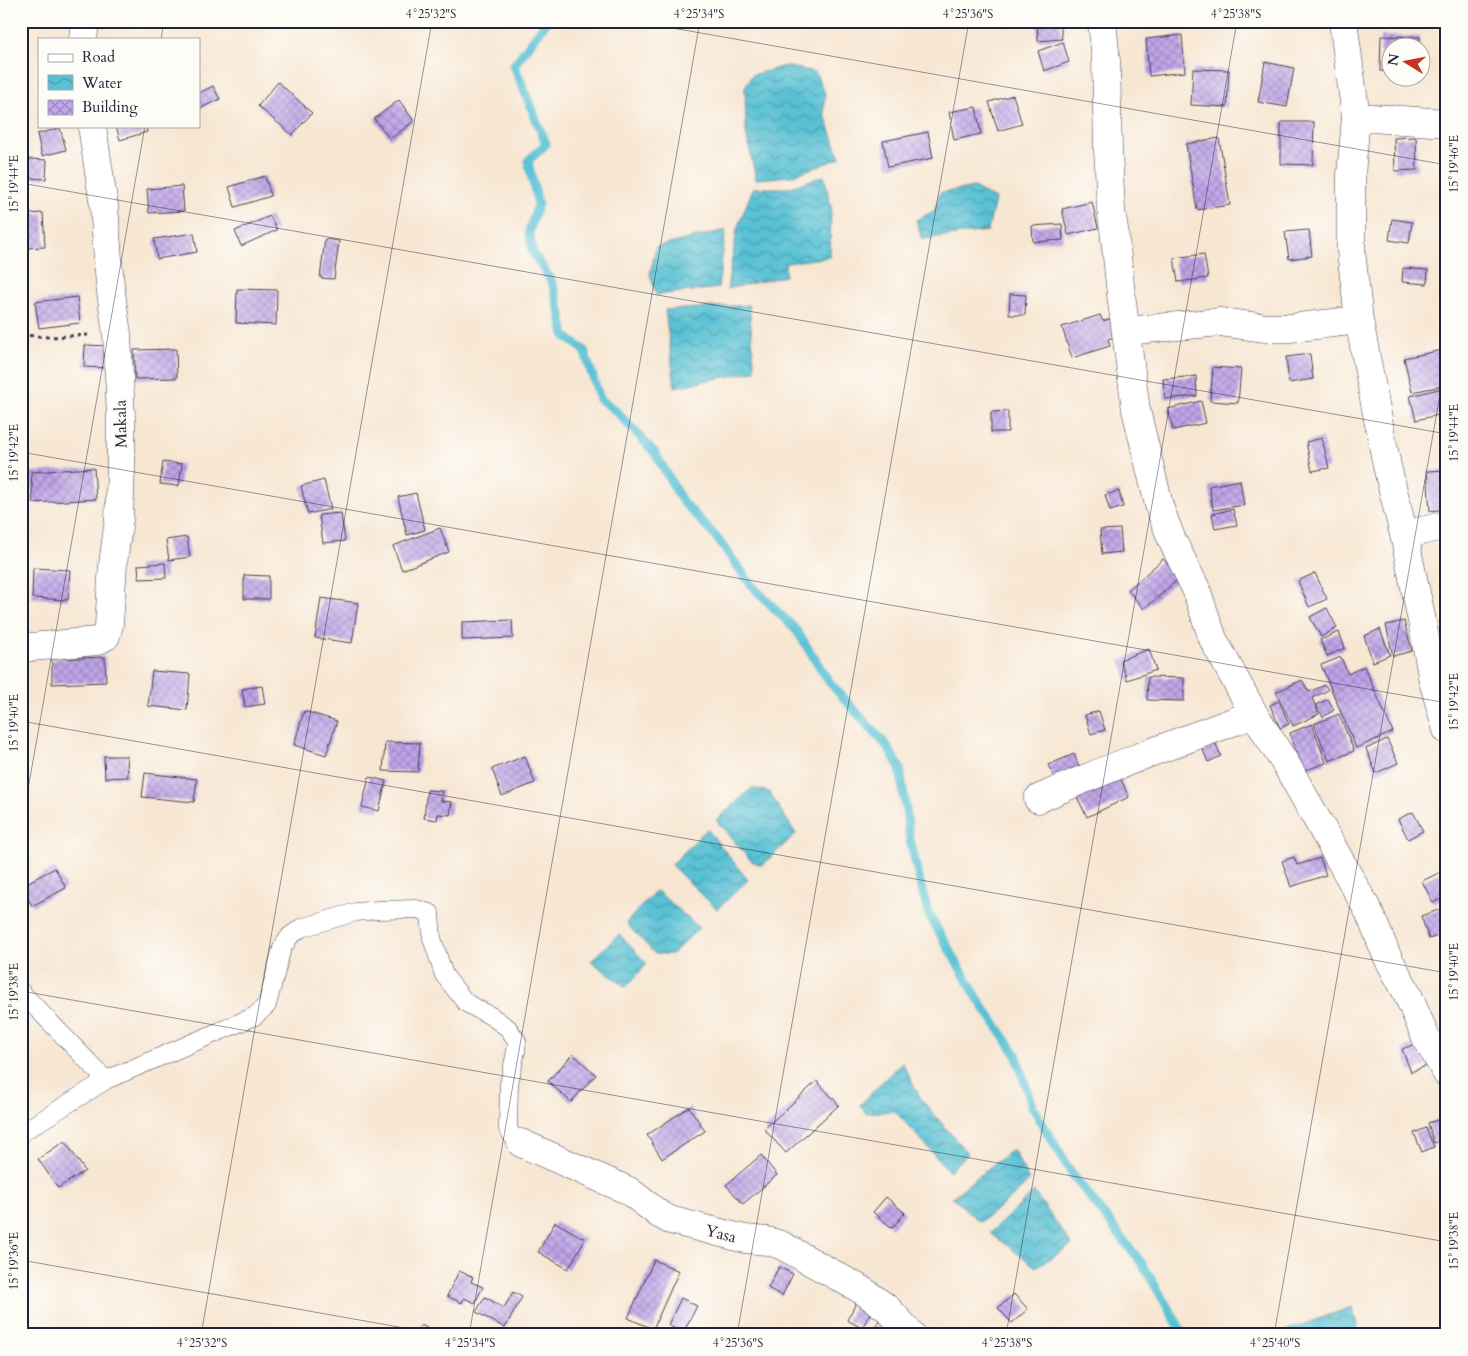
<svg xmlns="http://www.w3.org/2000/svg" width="1468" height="1356" font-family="Cardo,serif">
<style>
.water{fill:url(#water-waves);stroke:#3d7288}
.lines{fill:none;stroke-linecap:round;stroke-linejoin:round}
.stream{stroke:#58c1d4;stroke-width:9}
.building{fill:url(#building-cross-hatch)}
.service-casing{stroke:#423f52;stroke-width:19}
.minor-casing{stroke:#423f52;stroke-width:29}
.path{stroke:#423f52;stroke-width:3;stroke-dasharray:4 4;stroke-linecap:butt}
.service{stroke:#fff;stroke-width:18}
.minor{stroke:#fff;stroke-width:28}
.ticks{fill:none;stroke:#22223b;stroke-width:1;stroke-opacity:0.45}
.labels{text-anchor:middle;stroke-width:5;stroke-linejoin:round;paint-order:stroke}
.street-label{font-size:16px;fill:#22223b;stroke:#fdfcf7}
.neatline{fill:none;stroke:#22223b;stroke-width:2}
.ticks-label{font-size:12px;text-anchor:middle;fill:#22223b}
</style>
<defs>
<pattern id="water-waves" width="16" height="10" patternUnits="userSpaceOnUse" patternTransform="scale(1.25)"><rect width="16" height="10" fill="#58c1d4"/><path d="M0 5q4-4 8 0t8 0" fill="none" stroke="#489cad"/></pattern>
<pattern id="building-cross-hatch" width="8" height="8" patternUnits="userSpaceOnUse" patternTransform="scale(1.25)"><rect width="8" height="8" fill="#c0a5e9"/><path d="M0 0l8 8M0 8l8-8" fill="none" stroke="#9c86be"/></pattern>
</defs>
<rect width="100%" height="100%" fill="#fdfcf7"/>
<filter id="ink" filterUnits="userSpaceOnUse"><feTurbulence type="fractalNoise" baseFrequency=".02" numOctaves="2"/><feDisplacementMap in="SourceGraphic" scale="10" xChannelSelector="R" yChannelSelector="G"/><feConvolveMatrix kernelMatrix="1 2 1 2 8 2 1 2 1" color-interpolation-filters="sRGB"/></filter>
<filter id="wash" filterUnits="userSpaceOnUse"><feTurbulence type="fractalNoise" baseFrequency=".0096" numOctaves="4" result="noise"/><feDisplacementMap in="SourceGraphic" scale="20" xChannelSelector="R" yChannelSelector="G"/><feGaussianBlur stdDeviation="1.12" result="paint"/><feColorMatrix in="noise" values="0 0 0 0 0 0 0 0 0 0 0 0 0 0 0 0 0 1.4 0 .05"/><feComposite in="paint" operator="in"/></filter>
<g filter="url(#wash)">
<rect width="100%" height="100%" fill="#f7e6d2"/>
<path class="water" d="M785,66L815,72L825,93L824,112L840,158L791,176L756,179L746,132L745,87L752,75Z
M824,176L831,206L830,257L785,263V276L727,289L737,229L753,188H787Z
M974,187L995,199L988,231L922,239L916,220L934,211L940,193Z
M726,230L718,288L656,295L650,274L656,247Z
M749,305L755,371L675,387L665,310Z
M752,788L769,792L796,834L762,865L751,861L716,820Z
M707,829L748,880L717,909L671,865Z
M656,890L699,928L672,954H655L626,923Z
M619,934L647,964L626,987L591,961Z
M902,1062L921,1099L968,1154L949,1171L895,1111L866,1113L860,1105Z
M1013,1149L1029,1181L1009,1200L980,1222L952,1197Z
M1034,1192L1072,1245L1036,1267L990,1233Z
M1352,1307L1360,1335H1284L1287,1330Z"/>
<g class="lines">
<path class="stream" d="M547,21L514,65L546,144L528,161L538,204L529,231L533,253L552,282L560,310L565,336L584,350L600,399L616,411L655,453L682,501L716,537L752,586L797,631L830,683L887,746L900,768L910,840L922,890L929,915L980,1002L1016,1054L1032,1106L1072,1174L1143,1265L1184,1335"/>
</g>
<g id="blocks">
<path class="building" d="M1060,21L1062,39L1038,41L1037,22Z
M1182,35L1185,72L1149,76L1146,39Z
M1381,36L1420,37V48H1390V71H1380Z
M1063,42L1069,62L1044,71L1038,51Z
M1265,62L1294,68L1287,107L1258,102Z
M1193,69L1229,70L1227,107L1191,105Z
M278,82L312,113L292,135L258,106Z
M213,86L220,99L199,109V93Z
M1013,95L1022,124L998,131L989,102Z
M399,100L414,121L390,139L374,119Z
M976,107L981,134L954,140L949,112Z
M1281,122H1314L1313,165L1281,164Z
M116,126H146L147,132L120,140Z
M60,128L66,150L42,156L37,134Z
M928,132L933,158L888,167L883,141Z
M1416,137L1417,170L1395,171L1394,138Z
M1219,138L1230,205L1197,210L1186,144Z
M29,159L47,160L46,179L28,178Z
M265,176L271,196L235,207L229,187Z
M182,186L184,211L149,213L147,189Z
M1092,202L1098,228L1068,235L1062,209Z
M43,213L45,247L26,248L25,214Z
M270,216L277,230L241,246L235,231Z
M1392,219L1412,222L1409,243L1389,240Z
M1062,224L1063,240L1033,242L1032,226Z
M1309,230L1312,256L1289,259L1285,232Z
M194,233L197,252L157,259L154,239Z
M325,239L339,241L334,279L320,278Z
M1204,254L1208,278L1178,282L1174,258Z
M1403,268L1428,270L1427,284L1402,282Z
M237,289L277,290L276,325L236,323Z
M1010,294L1026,295L1025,315H1009Z
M77,297L80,323L39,328L35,302Z
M1100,315L1103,321L1114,318L1119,335L1108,339L1110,346L1072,358L1062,327Z
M85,345L110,346L109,368L84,367Z
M176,349L177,378L135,379L134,350Z
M1447,349V385L1412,392L1404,358Z
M1310,354L1313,379L1289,383L1286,357Z
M1213,367L1241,369L1238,403L1210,401Z
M1196,376L1197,396L1165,399L1163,379Z
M1447,387V413L1416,420L1410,396Z
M1201,401L1206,423L1173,430L1168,409Z
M1008,411V432H991V412Z
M1447,417V459H1445L1441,418Z
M1322,438L1329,468L1312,471L1306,442Z
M163,462L182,464L179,486L160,484Z
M94,468L96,499L33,503L31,472Z
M1447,470V509L1430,511L1427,471Z
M324,480L331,509L308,514L301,486Z
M1240,480L1244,505L1213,510L1209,486Z
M1119,491L1123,507L1110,511L1105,495Z
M416,493L425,530L407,535L398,497Z
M1233,509L1237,525L1215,529L1212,514Z
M341,513L345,541L323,543L319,515Z
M440,528L449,552L402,570L393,546Z
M1120,529L1122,552L1102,554L1100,530Z
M187,537L190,557L169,560L166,540Z
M1163,559L1180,578L1144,609L1128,590Z
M165,563L166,578L139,579L138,565Z
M33,568L70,570L68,600L32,598Z
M1315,573L1327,599L1309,607L1298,581Z
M244,575L269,576V599H244Z
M321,598L358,603L352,643L315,638Z
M1327,608L1337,628L1321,637L1310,617Z
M512,620L513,638L462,640V622Z
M1404,621L1412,651L1393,656L1386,625Z
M1380,629L1390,655L1373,662L1364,636Z
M1339,632L1345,648L1327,656L1320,640Z
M1149,649L1156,670L1127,680L1120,660Z
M105,657L106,682L52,684V659Z
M1341,657L1348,674L1364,666L1393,732L1356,748L1321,665Z
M152,671L190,674L187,710L148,706Z
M1148,677L1184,678V701L1147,700Z
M1302,680L1309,692L1325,685L1328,690L1312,698L1319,714L1293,726L1276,692Z
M262,686L265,704L245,707L242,689Z
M1328,699L1334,710L1323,717L1316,705Z
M1279,701L1289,724L1280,728L1270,705Z
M304,711L337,721L326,755L294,745Z
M1099,711L1105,730L1091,734L1085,715Z
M1339,714L1354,751L1329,761L1314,724Z
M1312,724L1326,763L1303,771L1290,733Z
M1211,733L1221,756L1208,762L1198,739Z
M1387,739L1398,763L1376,773L1366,749Z
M385,742L420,743L418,772L383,771Z
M1074,754L1080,769L1055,780L1048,765Z
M104,756H127L128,777L105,778Z
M525,756L535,783L502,796L492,769Z
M145,773L197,779L194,802L142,797Z
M1119,776L1129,797L1087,817L1077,797Z
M369,777L386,781L379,811L362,807Z
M427,790L442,791L441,801L452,802L450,815L438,814L437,820L424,818Z
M1413,812L1423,831L1408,839L1398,819Z
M1294,857L1297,865L1320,858L1326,875L1291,887L1282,861Z
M55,868L66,888L32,906L21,886Z
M1447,869V896L1433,903L1422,881Z
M1447,907V933L1429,939L1421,916Z
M1418,1043L1426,1066L1411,1072L1402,1049Z
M573,1054L596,1075L571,1102L548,1081Z
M817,1081L839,1105L786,1153L764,1129Z
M689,1107L705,1131L662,1159L647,1135Z
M1440,1119L1446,1139L1434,1143L1428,1123Z
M1426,1128L1434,1147L1422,1152L1414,1133Z
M65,1141L85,1171L58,1188L38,1159Z
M761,1155L777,1175L743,1204L726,1185Z
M886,1197L905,1213L892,1228L873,1212Z
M555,1222L585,1239L568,1269L538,1252Z
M654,1260L679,1271L653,1329L628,1318Z
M779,1267L793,1274L782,1296L768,1288Z
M459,1271L473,1277L471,1282L483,1287L475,1303L464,1298L462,1303L447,1296Z
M513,1292L522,1297L505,1328L476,1312L485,1297L504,1308Z
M1014,1294L1028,1309L1012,1323L998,1308Z
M860,1296L875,1304L862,1328L847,1320Z
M681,1298L697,1306L683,1333L668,1325Z
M882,1315L892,1320L884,1335H873L871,1334Z
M421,1325L440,1335H416Z"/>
</g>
</g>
<g filter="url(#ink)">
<use href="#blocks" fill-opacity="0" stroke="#423f52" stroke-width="1"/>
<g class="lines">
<g class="service-casing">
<path id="service" d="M21,992L106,1080
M21,1133L106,1080L255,1016L267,1005L282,948L290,936L301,928L356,912L378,910L417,909L430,913L432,938L444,975L466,1003L491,1016L508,1028L517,1041L516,1051L509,1084L508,1129L514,1138L521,1143"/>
</g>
<g class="minor-casing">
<path id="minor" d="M1102,21L1106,61L1108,150L1111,210L1114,229L1121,294L1136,410L1160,509L1172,540L1196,589L1213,639L1254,714L1287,766L1369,912L1387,956L1407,993L1427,1040L1447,1074
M1343,21L1356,117L1351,175V251L1359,320L1387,466L1404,535L1422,621L1433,681L1447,730
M83,39L85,21
M1356,117L1447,123
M1126,331L1220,322L1266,328H1290L1359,320
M1404,535L1447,525
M21,648L97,641L106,636L109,625L113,564L119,519L121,468V417L117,334L110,285L104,206L92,126
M1038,799C1109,767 1181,741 1254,714
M521,1143L629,1191L659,1214L670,1220L745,1239L767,1241L781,1245L862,1290L888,1309L912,1335"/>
</g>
<path class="path" d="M21,335L50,337L88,335"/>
<use href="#service" class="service"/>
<use href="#minor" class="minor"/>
</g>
</g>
<path class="ticks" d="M633,21L1447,165M161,39L164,21M21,183L1447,434M21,452L1447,703M21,721L1447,973M21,829L145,126M21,991L1447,1242M21,1260L444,1335M201,1335L432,21M469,1335L700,21M737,1335L969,21M1006,1335L1237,21M1274,1335L1447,355"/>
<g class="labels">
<g class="street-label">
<text transform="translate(120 424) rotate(-91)" y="6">Makala</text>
<text transform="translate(721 1233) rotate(14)" y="6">Yasa</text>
</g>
</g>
<rect width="1468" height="1356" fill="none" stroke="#fdfcf7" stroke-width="55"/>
<rect x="38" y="38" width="162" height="90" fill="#fdfcf7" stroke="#a5a5ac"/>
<rect x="48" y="54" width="25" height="8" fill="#ffffff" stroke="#a5a5ac"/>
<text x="82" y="62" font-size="15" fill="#22223b">Road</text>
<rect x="48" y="75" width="25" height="15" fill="url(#water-waves)" stroke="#a5a5ac"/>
<text x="82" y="88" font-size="15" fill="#22223b">Water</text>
<rect x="48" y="100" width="25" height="15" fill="url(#building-cross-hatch)" stroke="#a5a5ac"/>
<text x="82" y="112" font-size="15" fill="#22223b">Building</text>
<g transform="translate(1406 62) rotate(280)"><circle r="24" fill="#fdfcf7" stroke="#a5a5ac"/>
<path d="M0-4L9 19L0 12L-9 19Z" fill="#c8321e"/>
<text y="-8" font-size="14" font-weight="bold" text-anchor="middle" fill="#22223b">N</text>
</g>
<rect x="28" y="28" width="1412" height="1300" class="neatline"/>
<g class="ticks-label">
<text x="431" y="18">4°25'32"S</text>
<text x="699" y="18">4°25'34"S</text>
<text x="968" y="18">4°25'36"S</text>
<text x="1236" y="18">4°25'38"S</text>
<text transform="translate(1454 164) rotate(-90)" y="4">15°19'46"E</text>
<text transform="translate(14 184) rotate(-90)" y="4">15°19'44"E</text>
<text transform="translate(1454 433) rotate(-90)" y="4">15°19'44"E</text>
<text transform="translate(14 453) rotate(-90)" y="4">15°19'42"E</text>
<text transform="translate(1454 702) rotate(-90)" y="4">15°19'42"E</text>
<text transform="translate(14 723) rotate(-90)" y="4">15°19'40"E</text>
<text transform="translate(1454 972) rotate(-90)" y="4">15°19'40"E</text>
<text transform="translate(14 992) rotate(-90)" y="4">15°19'38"E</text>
<text transform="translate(1454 1241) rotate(-90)" y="4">15°19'38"E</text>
<text transform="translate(14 1261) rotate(-90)" y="4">15°19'36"E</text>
<text x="202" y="1347">4°25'32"S</text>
<text x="470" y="1347">4°25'34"S</text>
<text x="738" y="1347">4°25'36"S</text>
<text x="1007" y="1347">4°25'38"S</text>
<text x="1275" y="1347">4°25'40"S</text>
</g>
</svg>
